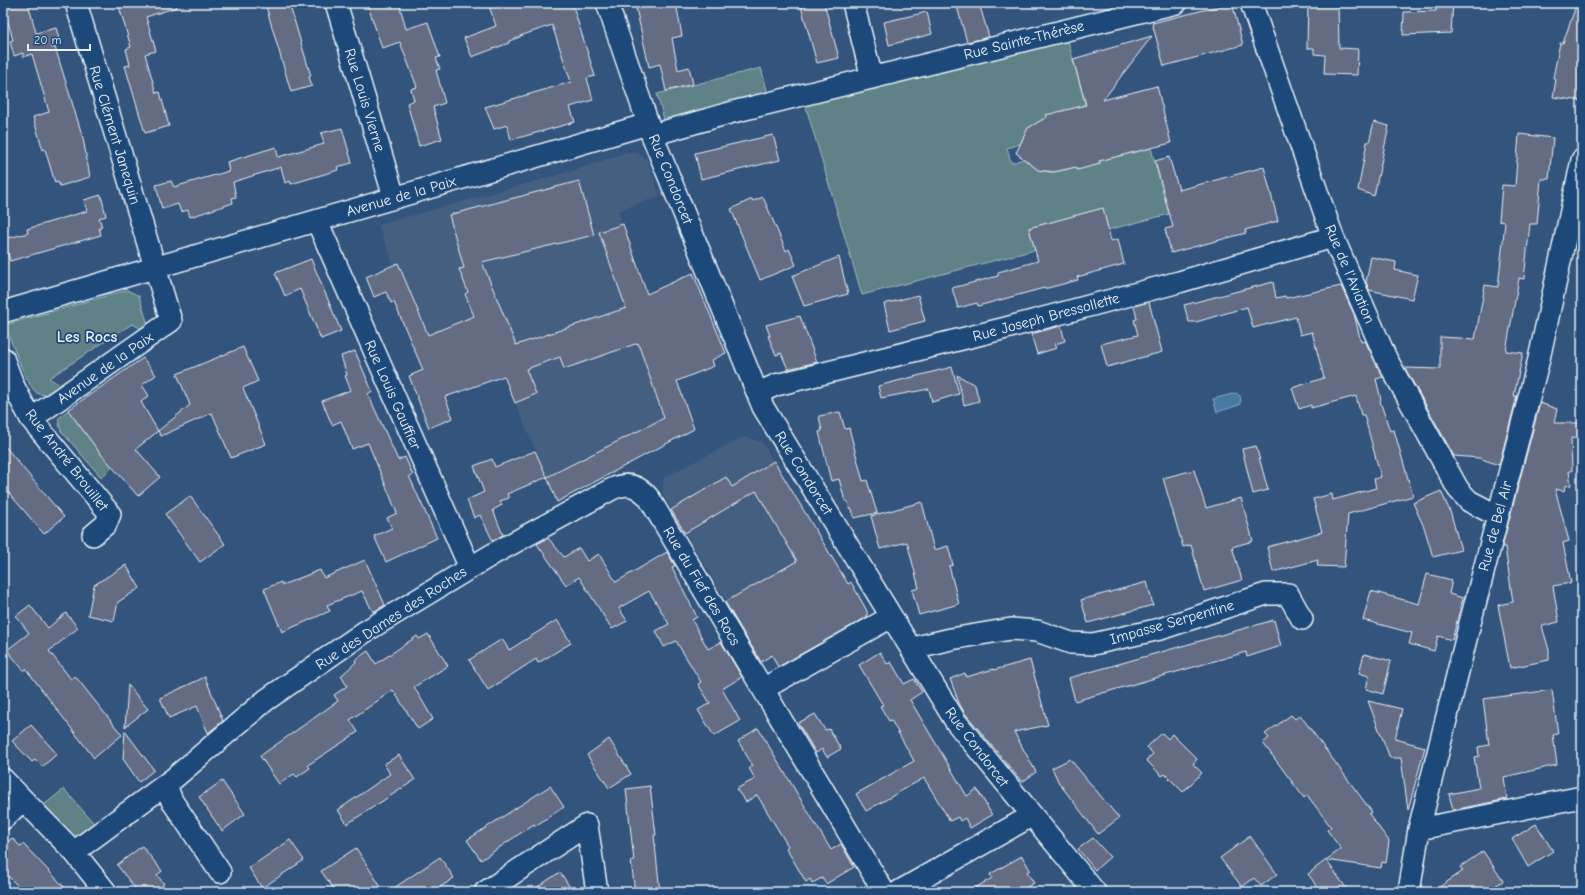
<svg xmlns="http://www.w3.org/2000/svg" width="1585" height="895" font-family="'Comic Neue',sans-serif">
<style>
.built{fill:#445e81}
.green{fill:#5e8287;stroke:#a3bac0}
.water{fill:#4679a3;stroke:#87a9c5}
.building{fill:#636c83;stroke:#e8f1f8}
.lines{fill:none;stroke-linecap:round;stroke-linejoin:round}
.minor-casing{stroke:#e8f1f8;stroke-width:24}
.minor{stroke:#1f4a7a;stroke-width:21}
.labels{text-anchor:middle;stroke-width:3.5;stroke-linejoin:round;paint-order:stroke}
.street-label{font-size:15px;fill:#e8f1f8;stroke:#1f4a7a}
.neighbourhood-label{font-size:16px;font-weight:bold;fill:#e8f1f8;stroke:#1f4a7a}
</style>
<rect width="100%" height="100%" fill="#33547d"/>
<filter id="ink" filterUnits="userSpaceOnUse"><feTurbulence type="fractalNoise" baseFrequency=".025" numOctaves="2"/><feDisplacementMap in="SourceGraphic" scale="8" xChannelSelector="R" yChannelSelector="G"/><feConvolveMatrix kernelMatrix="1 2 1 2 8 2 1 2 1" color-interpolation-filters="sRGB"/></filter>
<g filter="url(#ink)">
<path class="built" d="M627,152L638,153L647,160L660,196L618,211L694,430L557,502L504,376L453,394L398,263L394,265L378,225L572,171Z
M744,437L762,442L842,573L741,632L723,603L727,601L685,533L662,493L664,477Z"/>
<path class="green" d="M1068,41L1085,104L1082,105V109L1066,113L1065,110L1062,111L1063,114L1046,115L1047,118L1028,128L1020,144L1007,148L1011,163L1024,159C1046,177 1050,173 1076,167L1077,170L1080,169V167L1096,162L1097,165L1100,164L1099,161L1151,148L1169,214L1108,230L1102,209L1029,228L1035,250L862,295L805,104Z
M761,68L769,97L666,126L657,94Z
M127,290L139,296L149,328L148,332L132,324L49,378L63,387C55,393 47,398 37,393C27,387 10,338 5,325Z
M68,410L100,453L120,438L131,453L101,477L61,431L58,419Z
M64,789L98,828L76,846L40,808Z"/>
<path class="water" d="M1236,393L1240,396L1241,401L1239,405L1217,412L1213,399Z"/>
<path class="building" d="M3,3H28L36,33L56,28L60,42L51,44L52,48L55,47L83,138L90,177L60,186L58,182L55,183L45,149L43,150L33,117L49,112L32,54L23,57V53L14,56L10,41L13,40Z
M118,3H176L177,7L146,17L156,51L145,54L156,93L160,92L169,126L145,133L125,66L130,65L126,49L131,47Z
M265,3H289L311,76L309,77L312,86L291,92Z
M367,3H399L406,29L428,22L440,57L436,58L440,69L436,70L445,103L433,107L442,139L419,146L407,103L414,100L411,89L417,87L400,42L382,48Z
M488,3H572L595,76L587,78L593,100L570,107L575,122L511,140L507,125L494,129L485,107L571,82L552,25L520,36V37L509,41V43L472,57L464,38L496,26Z
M635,3H676L682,36L672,38L678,70L689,67L693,84L666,91L660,64L649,67Z
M800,3H824L839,58L817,63Z
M956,3H979L989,37L967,42Z
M1232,3L1243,45L1164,66L1152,23Z
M1308,3H1338L1339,48L1358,49L1357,75L1324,74L1325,55L1314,54V48H1307Z
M1436,3H1453L1451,33L1403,35L1404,12L1436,11Z
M1577,3H1582V101L1553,97L1556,79L1553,78L1560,43H1563Z
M927,12L932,34L889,45L884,22Z
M1152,36L1103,100L1157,86L1171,143L1099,161L1100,164L1077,170L1076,167L1054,172L1038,170L1016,153L1028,128L1047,117L1046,115L1086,105L1073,59Z
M1374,122L1389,126L1374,196L1358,190L1367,142H1369Z
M342,128L352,163L337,167L338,170L291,184L290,181L285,183L281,167L233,182L236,197L232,198L233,203L190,217L188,210L181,212L178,204L162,209L156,185L171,181L174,187L229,171L227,162L276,147L278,157L324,144L321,133Z
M1519,134L1553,138L1549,179H1541L1537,224H1530L1524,279L1519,278L1506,351L1523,353L1514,396H1517L1499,465L1479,458L1454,456L1405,368L1440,369V337L1475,339L1485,285L1498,287L1505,222L1499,221L1502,185L1515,186Z
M773,135L780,160L701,179L695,153Z
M1169,157L1179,190L1264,167L1278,221L1245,230L1246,233L1171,253L1165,229L1173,227L1155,161Z
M579,181L594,235L482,262L516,345L626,308L599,232L623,224L647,294L693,273L726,353L712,360L714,366L677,381L694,429L557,502L547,477L664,418L638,343L564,369L560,357L526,369L536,394L515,403L504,376L445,397L453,418L429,428L409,376L423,370L394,302L391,303L386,292L374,297L366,277L398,263L428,335L474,316L465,294L468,292L459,269L464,268L449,215Z
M101,195L106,216L99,218L102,227L99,228L101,235L10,261L4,239L28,233L27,229L87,211L84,200Z
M763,197L786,251L789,249L796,265L760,280L731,209L752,199L753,201Z
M1103,208L1111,241L1118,239L1124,264L1077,277L1078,280L1044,289V288L978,306L977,303L958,308L952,288L998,276V272L1038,261L1029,228Z
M839,257L848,294L804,306L792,276Z
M1371,257L1396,262L1395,270L1418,275L1412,299L1369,290L1366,282Z
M311,259L341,331L321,339L300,289L285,296L275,273Z
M1273,282L1276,298L1285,296L1286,298L1341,286L1354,314L1361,342L1365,341L1383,377L1376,379L1381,400L1380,401L1390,431L1394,430L1413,496L1348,514L1344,567L1317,566L1318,560L1273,572L1267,547L1322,532L1313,499L1332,494L1333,500L1376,488L1374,479L1381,477L1364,415H1361L1356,396L1311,408V405L1299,409L1292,388L1324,378L1312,332L1300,335L1296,317L1253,328L1247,307L1196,322H1189L1184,305Z
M918,295L925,321L890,330L884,304Z
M1149,302L1162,352L1107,367L1101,344L1138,335L1134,320L1137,319L1134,306Z
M800,316L817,362L788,369L781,353L776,355L768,336H770L766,325Z
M1061,326L1065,341L1055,344L1057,348L1037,354L1031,334Z
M243,347L258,381L243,388L266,444L231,458L212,413L161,436L158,431L136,449L160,477L138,496L100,453L68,410L143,358L156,375L142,385L149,396L141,402L158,431L190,405L177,374Z
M355,351L372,391L368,394L398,460L405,457L413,475L409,476L437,538L386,562L374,536L392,528L387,518L397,513L368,443L352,449L341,421L332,425L322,401L351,390L345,376L347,375L341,356Z
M952,367L959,394L932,402L929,389L881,398L878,386Z
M957,375L975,385L979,401L964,405Z
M1540,403L1557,409L1554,423H1582V439L1571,438L1572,471H1569L1571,485L1565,486L1564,491L1555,489L1569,541L1563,543L1571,583L1553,586L1559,622L1542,626L1549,650V660L1510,668L1498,605L1513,602L1505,547H1502Z
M840,412L845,429L849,428L863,481L867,480L877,513L854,518L852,509H850L847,501H845L839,479L831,481L819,432L822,431L819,416Z
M3,444L64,517L44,534L3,486Z
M1256,446L1268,490L1253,494L1242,449Z
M535,451L547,477L507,494L509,498L500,501L502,505L493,510L503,535L493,541L480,515L474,518L467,500L484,492L474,466L492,459L495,467Z
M774,461L848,584L851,582L867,611V617L778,667L772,655L761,662L725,602L797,561L756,491L685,533L671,510L726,477L732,487Z
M1194,470L1206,508L1241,498L1253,541L1232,547L1242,580L1204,591L1191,545L1183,547L1163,478Z
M1441,491L1451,514L1461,550L1433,557L1424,527L1413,503Z
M190,496L225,544L200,562L165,514Z
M922,502L934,550L948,546L953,565L949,566L959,604L919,615L912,590L919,588L907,542L880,549L871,516Z
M548,538L564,557L579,548L587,561L599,554L616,582L667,552L675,566L672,567L697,617L692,620L708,649L721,642L742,677L722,689L740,721L714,736L698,710L710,703L698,684L701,682L676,641L664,647L656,631L669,624L649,591L619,608L627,621L612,629L579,577L566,585L537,544Z
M365,560L385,605L373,612L362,591L327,605L330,611L282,632L264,589L281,582L282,585L320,570L324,578Z
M126,565L140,588L118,602L114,621L88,615L94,585Z
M1427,574L1452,580L1449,594L1463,598L1452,640L1438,636L1434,651L1409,644L1412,633L1363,620L1371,591L1419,604Z
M1147,582L1153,605L1088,623L1081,600Z
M30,605L48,628L66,613L78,628L49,651L71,679L75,676L122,735L94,758L26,669L24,671L7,650L29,633L16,616Z
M557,620L571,643L538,663L536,659L488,690L469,660L502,639L509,650Z
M1274,620L1281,646L1247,657L1246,652L1075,701L1069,678Z
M428,634L448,666L414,687L433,719L418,729L393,690L350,720L358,732L308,765L310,768L297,777L294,774L279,784L260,756L338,701L334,695L347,686L341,676L356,662L355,660L368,651L376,664L417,636L419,639Z
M880,652L887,664L891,662L904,684L914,679L922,692L910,700L967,796L977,789L992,815L970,828L965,818L960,821L958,817L950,821L924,778L866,811L856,794L914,761L891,720L889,721L880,706L883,705L859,665Z
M1364,654L1391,661L1383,694L1366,689L1369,676L1359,673Z
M1030,660L1048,725L1014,732L1036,772L1022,782L964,712L959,703L950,679L965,673L966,677L994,669V670Z
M205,677L223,721L208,733L197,706L169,718L160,698Z
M128,685L148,709L125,727Z
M1552,690L1558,734L1553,735L1557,765L1504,777L1507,799L1453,810L1449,794L1479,788L1474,757L1479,756L1478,747L1489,745L1483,699Z
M1368,701L1402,709L1395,739L1425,747L1408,810L1401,758H1390Z
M815,714L825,730L829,729L841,749L827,757L822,749L816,753L798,723Z
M1291,715L1295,719L1300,715L1372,812L1369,814L1389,841L1386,863L1382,862L1381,868L1326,860L1341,849L1327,830L1331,827L1307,795L1304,798L1263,743L1269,738L1265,734Z
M31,725L57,754L42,767L35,760L32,762L12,741Z
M758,728L831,850L841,844L854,867L826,884L822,878L812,883L810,879L806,882L786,848L788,846L757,795L746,802L736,789L755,779L749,768L753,766L738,741Z
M125,731L154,770L139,782L123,759Z
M1162,733L1168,739L1172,734L1197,759L1193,764L1202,773L1183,792L1165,774L1162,776L1146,760L1153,754L1147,747Z
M609,739L631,774L609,788L587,755Z
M399,755L415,780L347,824L338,810L390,774L384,764Z
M1070,759L1119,818L1098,834L1059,783L1052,768Z
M222,781L245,814L222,831L199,797Z
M550,786L564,807L535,826L534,824L481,860L467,840Z
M650,786L656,835H654L660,892H635L631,861H634L626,789Z
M1536,824L1553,851L1528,867L1512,839Z
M1250,836L1277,874L1261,886L1254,878L1242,887L1220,858Z
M12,838L20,846L23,844L69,892H24L3,871V846Z
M1093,838L1110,857L1095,870L1078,849Z
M290,840L304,860L262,888L249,868Z
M142,846L162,871L157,875L164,884L154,892H138L117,865Z
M356,848L384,892H336L321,871Z
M1483,851L1503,881L1486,892H1432L1463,871L1460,867Z
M1022,856L1030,870L1027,872L1034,883L1018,892H968L992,878L990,874Z
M440,857L454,878L433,892H388Z
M1326,860L1349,892H1321L1308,874Z
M560,872L573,892H530Z"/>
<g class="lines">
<g class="minor-casing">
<path id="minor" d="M336,3L394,197
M607,3L652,135L763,407L956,722L1095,892
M853,3L872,78
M1251,3L1333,237L1386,358L1458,489L1469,501L1498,516
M652,135L733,112L1176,3
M317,221L470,568
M3,312L648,124
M3,358L14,387L31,419L110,514L106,524L93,535
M758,393L776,385L1006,328L1179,282L1333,237
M31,419L171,321L76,3
M913,652L921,646L951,639L1011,629L1037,631L1071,643L1093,644L1160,629L1266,594H1288L1302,619
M763,689L891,617
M3,779L74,852L106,892
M166,785L172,801L220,872
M3,819L23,800
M1419,829L1582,797
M74,852L173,779L266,700L366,631L493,554L612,489C627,482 638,485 649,498L884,892
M485,892L587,825L597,892
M898,892L1031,816
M1409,892L1419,829L1469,627L1539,359L1582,160"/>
</g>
<use href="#minor" class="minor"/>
</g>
</g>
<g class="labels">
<g class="street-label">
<text transform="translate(1024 40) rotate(-14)" y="5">Rue Sainte-Thérèse</text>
<text transform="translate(365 100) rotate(73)" y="5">Rue Louis Vierne</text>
<text transform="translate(115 135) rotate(73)" y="5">Rue Clément Janequin</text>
<text transform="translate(671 179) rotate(68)" y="5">Rue Condorcet</text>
<text transform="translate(401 196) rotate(-16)" y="5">Avenue de la Paix</text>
<text transform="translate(1350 274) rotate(67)" y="5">Rue de l'Aviation</text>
<text transform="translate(1046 317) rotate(-15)" y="5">Rue Joseph Bressollette</text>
<text transform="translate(105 368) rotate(-35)" y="5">Avenue de la Paix</text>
<text transform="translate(393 395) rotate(66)" y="5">Rue Louis Gauffier</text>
<text transform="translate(67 460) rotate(52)" y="5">Rue André Brouillet</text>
<text transform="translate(804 473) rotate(58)" y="5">Rue Condorcet</text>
<text transform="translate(1495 526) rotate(-75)" y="5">Rue de Bel Air</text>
<text transform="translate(702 586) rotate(59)" y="5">Rue du Fief des Rocs</text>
<text transform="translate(391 618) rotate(-33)" y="5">Rue des Dames des Roches</text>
<text transform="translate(1172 622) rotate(-16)" y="5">Impasse Serpentine</text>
<text transform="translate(977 747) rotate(53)" y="5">Rue Condorcet</text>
</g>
<g class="neighbourhood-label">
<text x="87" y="342">Les Rocs</text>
</g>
</g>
<rect width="1585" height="895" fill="none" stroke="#1f4a7a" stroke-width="16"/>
<rect x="8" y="8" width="1569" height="879" fill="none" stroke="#e8f1f8" stroke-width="1.5" filter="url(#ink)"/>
<path d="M28 44v6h62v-6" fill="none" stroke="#e8f1f8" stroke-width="2"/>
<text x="34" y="44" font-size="12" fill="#e8f1f8" stroke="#1f4a7a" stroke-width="3" paint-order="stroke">20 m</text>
</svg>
